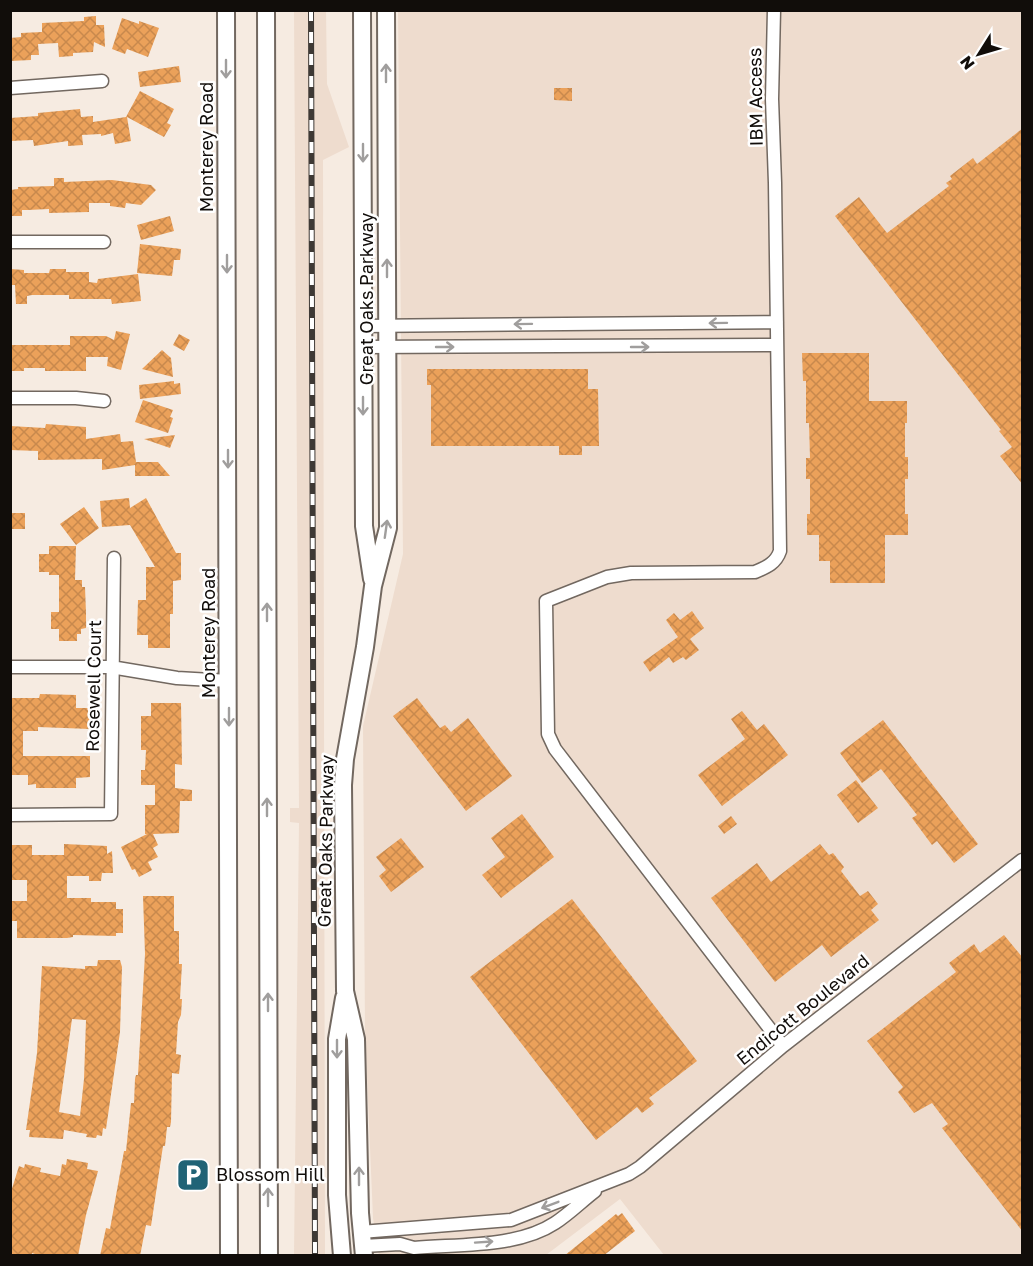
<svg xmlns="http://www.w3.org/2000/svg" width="1033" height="1266" font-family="'Golos Text',sans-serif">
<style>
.built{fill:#eedcce}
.building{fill:url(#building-cross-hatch);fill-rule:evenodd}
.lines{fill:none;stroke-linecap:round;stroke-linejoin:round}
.minor-casing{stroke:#726860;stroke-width:15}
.major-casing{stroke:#726860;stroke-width:20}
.minor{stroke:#fff;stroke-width:12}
.major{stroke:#fff;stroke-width:16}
.rail-casing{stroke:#3e3935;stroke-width:6}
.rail{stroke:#fff;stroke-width:4;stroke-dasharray:11;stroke-linecap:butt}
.oneway{stroke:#a09e9d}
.labels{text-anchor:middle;stroke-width:5;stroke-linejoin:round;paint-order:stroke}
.street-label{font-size:18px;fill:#110d0a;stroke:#fff}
.poi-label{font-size:18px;fill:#110d0a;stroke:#fff;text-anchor:start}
</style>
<defs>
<pattern id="building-cross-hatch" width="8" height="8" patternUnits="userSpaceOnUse" patternTransform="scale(1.5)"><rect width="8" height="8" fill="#eba15a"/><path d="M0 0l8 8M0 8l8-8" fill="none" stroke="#c8894d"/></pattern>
</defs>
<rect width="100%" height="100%" fill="#f6ebe1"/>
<path class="built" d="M326,10L327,84L349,147L323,160L325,1255L294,1256L299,823L290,822V808H299L294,11Z
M398,11H1022V1255H664L620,1199L546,1255L379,1256L373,1218L365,1030L363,726L403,554Z"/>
<path class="building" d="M96,16V25H104L105,47L94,42L93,52L73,53V56L59,57L58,43L38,44L39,55H31V60L10,61V38L21,37V33L42,32V23L84,21V17Z
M122,18L139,24V21L159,28L148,57L127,49L125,54L112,49Z
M179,66L181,82L140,87L138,72Z
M554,88H572V101L554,100Z
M140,91L174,109L167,123L171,125L164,137L127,117L131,141L115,144L113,133L101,136V134L82,135L83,145L68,146V141L34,146L33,140L10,141V118L38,116V113L80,109L81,117L93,116V122L126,117Z
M1023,128V485L1000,456L1012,447L999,431L1001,430L835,216L859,197L887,233L949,186L946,183L952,179L950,176L973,158L977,164Z
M54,178H64V182L112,180L151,185L156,190L141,205L126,203L125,208L110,206V203H89V212L49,213V209L28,210H22V216H10V190L18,189V187L54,186Z
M170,216L174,231L141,240L137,225Z
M140,244L181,249L180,260H174L172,276L137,273Z
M10,269L24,270V273H49L50,269H66V272H89V282L97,283L98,279L138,274L141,301L112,304L111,299H69V295H32L27,296V304H16L15,285H10Z
M116,331L130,334L121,370L107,366L108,357H86V371H45V368H24V371H10V345H70V336H106L114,340Z
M179,334L190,340L184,351L173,345Z
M162,350L171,358L173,377L142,369Z
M802,353H869V401H907V423H905V457H908V479H905V514H908V535H885V583H830V561H819V535H807V514H810V479H806V458H810L809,423H806V381H803Z
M427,369H588V389H598L599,446H582V455H559V446H431V385H427Z
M174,381V384L180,383L181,394L140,399L139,385Z
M143,400L173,410L170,417L173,418L168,433L135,422Z
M46,424L86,427V439L120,434L121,442L133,441L136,462H158L170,476H135V465L102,470V459L38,460V451L10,450V426L45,428Z
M175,435L170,448L144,439Z
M129,498L130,508L146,498L176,553H181V580L173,581V614H170V648H148V635H137L138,600H146V567H155L130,525L102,527L100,501Z
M84,507L99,528L76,545L60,524Z
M10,513H25V529H10Z
M49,546H76L75,580H82V587H85L86,613V628L81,629V634H77V641H59V629H51V612H59V575H49V572H39V554H49Z
M692,611L704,628L690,639L699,650L686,660L683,657L673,663L669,657L650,672L643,662L678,637L666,620L674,613L680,620Z
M40,694L76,695V708H90V729L38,727V731H23V756H90V777L76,778V788H36V784L28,785V775H10V698H39Z
M417,698L440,728L445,725L451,732L468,718L512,776L466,811L393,716Z
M151,703H181L182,765L175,764V788L192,790V801H180L179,833L153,834L158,845L153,848L158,857L148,862L152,870L139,877L135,869L132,870L121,847L147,834H145V805H155V785H141V770H145L146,750H141V716H151Z
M742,711L757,730L764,724L788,755L722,806L698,775L745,739L731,719Z
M883,720L978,844L954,863L937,841L932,845L912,818L917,815L881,769L862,783L840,753Z
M856,780L878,808L858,823L837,795Z
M522,814L554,857L501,898L482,875L505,857L491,838Z
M731,816L737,824L724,834L718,826Z
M401,838L424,867L391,892L379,876L386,870L376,857Z
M64,844L107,846V854L112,851L113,873H102L101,881H89V876H67V898H91V902H116V909H123V933H116V936L73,935V937L67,938H17V921H10V901H27V880H10V845H32V855H64Z
M820,844L829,855L833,853L844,867L841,871L860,896L868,891L878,904L871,910L879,920L831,957L822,945L775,982L711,898L757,863L771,882Z
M143,896H174V931H179V964H182L180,999H182L181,1015L178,1022L176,1054L181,1055L179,1074L172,1073L171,1122L170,1127H167L165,1146H163L151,1226L146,1225L140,1256H100L106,1228L110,1229L124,1151H126L131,1103H134L135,1079L136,1075H138L145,954Z
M572,899L697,1061L649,1098L654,1104L642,1113L637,1107L596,1140L470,977Z
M1004,935L1023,958V1232L942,1128L948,1124L932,1103L914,1113L898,1092L903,1087L867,1041L956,972L949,963L974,944L980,953Z
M98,960H120L122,967L120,1032L106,1129L103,1128L102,1136L97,1135L96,1138L86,1137L87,1134L64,1130L63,1139L29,1137L30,1130H26L37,1053L42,966L85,969V966H97ZM72,1019L86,1020L84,1079L80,1116L59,1112Z
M67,1159L88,1163L87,1169L98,1171L86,1215L78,1256H41L32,1253V1256H10V1195L19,1166L24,1168L25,1164L41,1168L40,1172L60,1176L62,1164L66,1165Z
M622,1213L635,1231L603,1256H564L616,1214L618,1216Z"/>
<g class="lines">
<g class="minor-casing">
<path id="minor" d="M774,10L772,99L775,183L780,551C776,563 767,567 755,572L631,573L607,577L546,601L548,734L555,749L783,1046
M10,88L102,81
M10,242H104
M363,326L777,322
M363,347L777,345
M10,398H76L104,401
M10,667H111L177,678L229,681
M10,815L111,814L114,558
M361,1232L511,1220L629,1174L640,1167L783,1046L1022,860
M363,1246L400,1244L414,1248C458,1244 517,1248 555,1223C569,1214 582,1201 595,1191"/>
</g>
<g class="major-casing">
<path id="major" d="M226,10L229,1256
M266,10L269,1256
M362,10L364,526L372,579
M342,1256L337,1195V1039L344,998
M364,1256L360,1213L356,1039L345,991L343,785L345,759L365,647L373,586L388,528L386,10"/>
</g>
<use href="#minor" class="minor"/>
<use href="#major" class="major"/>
<g class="rail-casing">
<path id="rail" d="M311,10L315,1256"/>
</g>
<use href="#rail" class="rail"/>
</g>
<defs><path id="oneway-shaft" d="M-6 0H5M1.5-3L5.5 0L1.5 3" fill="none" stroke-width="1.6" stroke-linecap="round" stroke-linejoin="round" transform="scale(1.5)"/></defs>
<g class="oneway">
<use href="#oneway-shaft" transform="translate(226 69) rotate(90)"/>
<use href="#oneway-shaft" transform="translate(386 73) rotate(-90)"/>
<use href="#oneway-shaft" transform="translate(363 153) rotate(90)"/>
<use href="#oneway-shaft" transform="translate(227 264) rotate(90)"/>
<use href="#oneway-shaft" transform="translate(387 268) rotate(-90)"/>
<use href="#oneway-shaft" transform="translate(718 323) rotate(179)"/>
<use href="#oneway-shaft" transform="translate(523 324) rotate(179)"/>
<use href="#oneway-shaft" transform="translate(445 347)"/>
<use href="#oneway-shaft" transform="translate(640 347)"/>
<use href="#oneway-shaft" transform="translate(363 406) rotate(90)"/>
<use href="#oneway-shaft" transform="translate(228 459) rotate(90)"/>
<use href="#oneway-shaft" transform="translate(386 529) rotate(-82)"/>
<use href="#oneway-shaft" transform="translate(267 612) rotate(-90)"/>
<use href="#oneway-shaft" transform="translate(229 717) rotate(90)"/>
<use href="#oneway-shaft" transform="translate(267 807) rotate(-90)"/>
<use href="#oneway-shaft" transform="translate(268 1002) rotate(-90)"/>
<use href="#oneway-shaft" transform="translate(337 1049) rotate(90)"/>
<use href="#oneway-shaft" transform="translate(359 1176) rotate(-90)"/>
<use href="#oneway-shaft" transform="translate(268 1197) rotate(-90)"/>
<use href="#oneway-shaft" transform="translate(550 1205) rotate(159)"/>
<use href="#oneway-shaft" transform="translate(484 1242) rotate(-4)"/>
</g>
<defs>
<g id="parking-square" transform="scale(1.725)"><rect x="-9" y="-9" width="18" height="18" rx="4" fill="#206376" stroke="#fff"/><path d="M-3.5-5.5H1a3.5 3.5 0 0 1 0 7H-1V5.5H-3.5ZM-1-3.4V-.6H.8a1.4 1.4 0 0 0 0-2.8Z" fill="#fff"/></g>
</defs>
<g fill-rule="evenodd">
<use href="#parking-square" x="193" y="1175"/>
</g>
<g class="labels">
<g class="street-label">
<text transform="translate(756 97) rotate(-91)" y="6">IBM Access</text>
<text transform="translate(207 147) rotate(-90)" y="6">Monterey Road</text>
<text transform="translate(367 299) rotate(-90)" y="6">Great Oaks Parkway</text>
<text transform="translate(209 633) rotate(-90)" y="6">Monterey Road</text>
<text transform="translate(94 686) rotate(-89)" y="6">Rosewell Court</text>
<text transform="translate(326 841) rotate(-89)" y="6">Great Oaks Parkway</text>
<text transform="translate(803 1010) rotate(-39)" y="6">Endicott Boulevard</text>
</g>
<g class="poi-label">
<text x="216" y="1181">Blossom Hill</text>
</g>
</g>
<rect width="1033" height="1266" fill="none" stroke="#110d0a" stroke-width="24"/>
<g transform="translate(979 54) rotate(233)" stroke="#ffffff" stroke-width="4.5" paint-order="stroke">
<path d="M0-4.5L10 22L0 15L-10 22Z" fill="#110d0a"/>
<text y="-9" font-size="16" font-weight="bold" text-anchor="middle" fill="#110d0a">N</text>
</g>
</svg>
